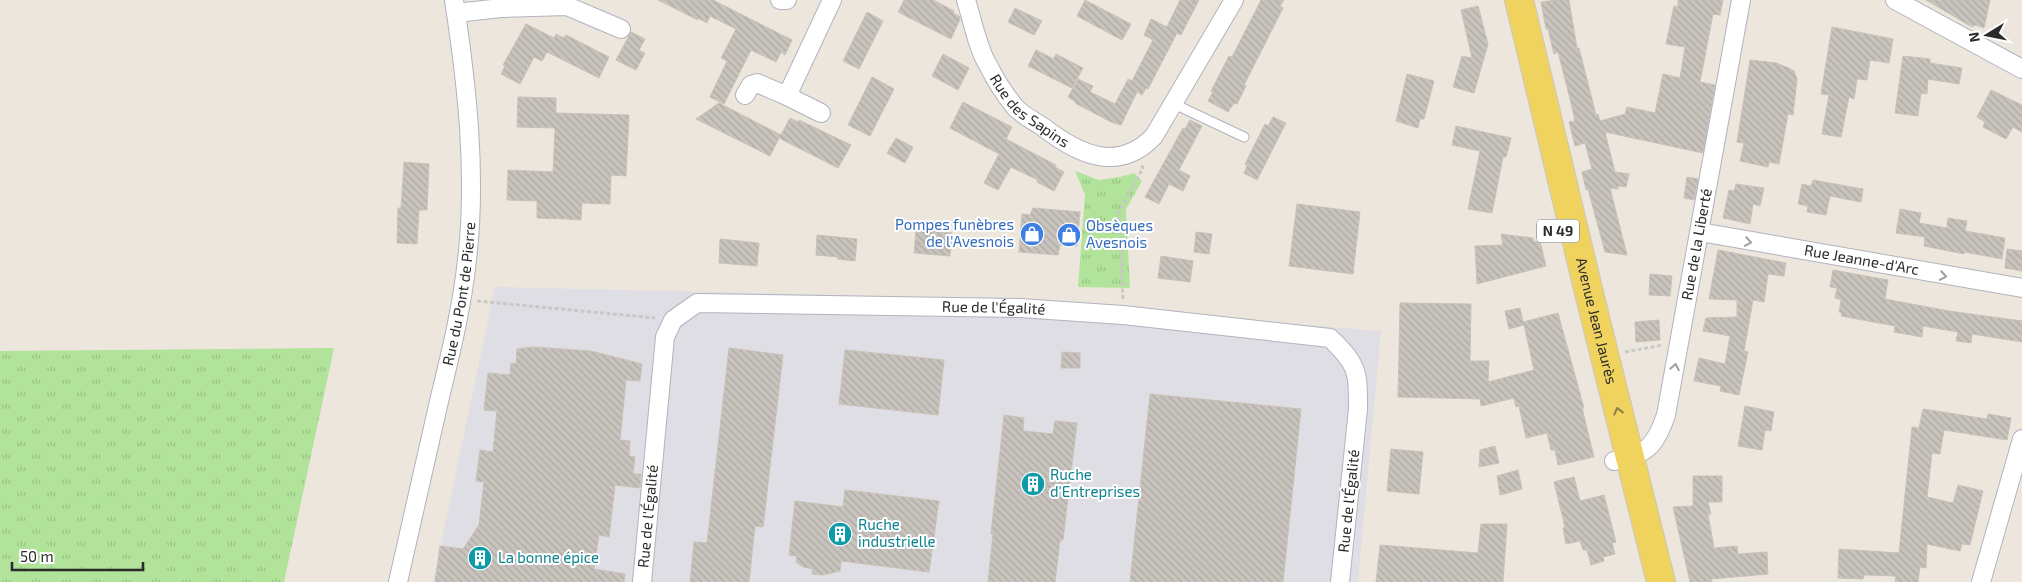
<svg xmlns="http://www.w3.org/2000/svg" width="2022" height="582" font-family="'Exo 2',sans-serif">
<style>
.industrial{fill:#e0dee5}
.grass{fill:url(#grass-tufts)}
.building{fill:url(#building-back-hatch);stroke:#c8c2b7}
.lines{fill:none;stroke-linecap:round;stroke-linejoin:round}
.lane-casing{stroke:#b1b3be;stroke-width:11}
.street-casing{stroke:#b1b3be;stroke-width:20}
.primary-casing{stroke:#c8c8c8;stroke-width:30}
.path{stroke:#c8c8c8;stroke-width:3;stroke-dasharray:4 2.5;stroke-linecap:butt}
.lane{stroke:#fff;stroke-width:9}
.street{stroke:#fff;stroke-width:18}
.primary{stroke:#f0d25f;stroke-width:28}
.oneway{stroke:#a0a0a0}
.oneway2{stroke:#8e7e45}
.labels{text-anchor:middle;stroke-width:4;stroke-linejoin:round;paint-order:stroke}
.shield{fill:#fff;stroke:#6b6b6b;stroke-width:1}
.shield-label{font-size:14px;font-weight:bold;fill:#2b2b2b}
.street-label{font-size:15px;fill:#2b2b2b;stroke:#fff}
.shop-label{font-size:15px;fill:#366cbe;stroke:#fff;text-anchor:end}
.culture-label{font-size:15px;fill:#0d838f;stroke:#fff;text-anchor:start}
</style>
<defs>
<pattern id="grass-tufts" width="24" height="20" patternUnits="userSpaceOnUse" patternTransform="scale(1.25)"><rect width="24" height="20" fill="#b1e39a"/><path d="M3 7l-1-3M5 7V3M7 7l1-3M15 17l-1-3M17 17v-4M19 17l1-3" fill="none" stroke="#98c385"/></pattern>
<pattern id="building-back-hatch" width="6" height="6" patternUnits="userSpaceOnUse" patternTransform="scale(1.25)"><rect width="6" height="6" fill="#c8c3bd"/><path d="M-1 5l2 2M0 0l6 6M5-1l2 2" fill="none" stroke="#aca8a3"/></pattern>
</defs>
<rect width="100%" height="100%" fill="#ede6dd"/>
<path class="industrial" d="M495,287L970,298L1381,331L1358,582H433Z"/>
<path class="grass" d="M1075,171L1099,180L1120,177L1134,173L1142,181L1126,209L1130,288L1078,287L1085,195Z
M334,348L284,582H0V351Z"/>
<path class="building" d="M658,0H713L792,40L785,55L781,52L776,62L751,50L724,104L710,97L727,61L721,58L736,29L710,16L707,23L698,18V20Z
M904,0H933L954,11L953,13L960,17V19L951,39L898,12Z
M1085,0L1131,24L1122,40L1077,16Z
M1180,0H1199L1181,35L1177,33L1148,89L1146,88L1142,95L1137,92L1121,125L1111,122L1075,103L1076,102L1068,97L1078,79L1093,86L1090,92L1115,104L1128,79L1132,81L1153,40L1144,35L1151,19L1167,27Z
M1261,0H1284L1280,6L1283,8L1244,85L1246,86L1237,104L1234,103L1228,112L1208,101L1213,92L1211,91L1229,56L1232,57Z
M1556,0H1569L1577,48H1579L1596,115L1598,114L1600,121L1625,114L1627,107L1655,113L1663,74L1680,78L1685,47L1666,44L1674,6L1678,7V0H1723L1720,15L1713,14L1700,82L1715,85L1703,153L1605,132L1615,172L1629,174L1626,187L1618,186V189L1610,188L1627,255L1605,252L1588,189L1586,190L1582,172L1592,169L1585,143L1575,146L1569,122L1575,121L1570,99L1558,52L1554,54L1548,29H1546L1541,2Z
M1926,0H1990L1984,28L1975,25L1972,27Z
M1478,6L1488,44L1474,93L1453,87L1462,56L1472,58L1461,10Z
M1015,8L1042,21L1034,35L1008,22Z
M867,12L883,21L859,69L843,61Z
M526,24L554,38L556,34L564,38L566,35L609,57L599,78L547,52L542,61L534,57L520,84L501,74L505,66L503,65Z
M1832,27L1893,39L1889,63L1870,60L1867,80L1857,79L1854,99L1849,97L1841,137L1822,134L1829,95L1821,94Z
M631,32L645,39L639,50L645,53L636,70L616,60Z
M1036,50L1054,59L1056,54L1083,68L1072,88L1028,66Z
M943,54L969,68L958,90L932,76Z
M1903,56L1930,59V63L1962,68L1959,84L1928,79L1927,94L1921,93L1918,116L1895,113Z
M1750,60L1776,63L1789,68L1794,71L1797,79L1793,115L1788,114L1779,164L1769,162L1768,167L1740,161L1744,143L1737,142Z
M1407,74L1434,81L1424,119H1420L1418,128L1396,121Z
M872,77L894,89L870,136L848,125Z
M1991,90L2022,105V132L2013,127L2006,139L1983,127L1985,122L1977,117Z
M518,97L556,98V113L629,115L626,176L611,175L610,204L582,203L581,220L566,219L537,218V201L507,200L508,170L553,172L555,128L517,127Z
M963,102L1012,127L1006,139L1056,165L1055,167L1064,172L1054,191L1037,182L1038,180L1011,167L998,190L984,183L999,154L950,128Z
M719,103L781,135L790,118L798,122L799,120L851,145L838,168L779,138L770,156L696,119Z
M1273,117L1286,123L1257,180L1244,173L1247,166L1245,164L1265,124L1268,126Z
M1190,120L1202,126L1179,170L1190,176L1183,191L1169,184L1159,204L1145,197L1183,128L1185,129Z
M1456,126L1511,138L1506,157H1503L1492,213L1468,209L1480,151L1452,145Z
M896,138L913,147L905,163L887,153Z
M404,162L429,164L427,210H419L417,244L397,243L398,208H401Z
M1687,177L1698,179L1694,200L1684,198Z
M1813,180L1863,189L1861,202L1830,196L1826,215L1807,212L1808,206L1798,204L1802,184L1811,186Z
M1736,184L1764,188L1760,206L1753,204L1750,224L1723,218L1729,190L1734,191Z
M1297,204L1360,212L1353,274L1289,266Z
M1033,208L1080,212L1077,246L1060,245L1058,255L1019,252L1022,214L1030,215Z
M1900,209L1921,213L1919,223L1947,228L1948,218L1967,221L1965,231L2005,238L2002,259L1964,252V254L1924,246L1925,237L1896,233Z
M916,230L952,233L950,256L914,253Z
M1196,232L1212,234L1209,254L1194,252Z
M1501,234L1533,238L1534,242L1540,241L1546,266L1477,284L1475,246L1503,245Z
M817,235L857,239L855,261L837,259L838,257L816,255Z
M720,239L759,243L757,266L719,263Z
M2007,249L2022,251V271L2005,268Z
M1718,250L1786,263L1784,276L1768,274L1764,302L1753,300L1744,351L1748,352L1739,395L1720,391L1721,386L1694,381L1699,358L1725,364L1730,336L1703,331L1706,318L1737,317V300L1709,299Z
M1161,256L1193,261L1190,282L1158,278Z
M1833,270L1888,280L1885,299L1949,311L2022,321V342L1972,334L1971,343L1956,341L1958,332L1923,326L1922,337L1894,332L1895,326L1841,316L1842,313L1839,312L1841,300L1835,298L1837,288L1830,287Z
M1650,274L1672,276L1670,296L1649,295Z
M1400,303L1471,304L1470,361H1489L1488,382L1534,370L1524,325L1509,329L1505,311L1520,308L1523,322L1558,313L1584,408H1582L1594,457L1558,465L1555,450H1551L1547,433L1526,438L1519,406L1516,407L1514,398L1481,406L1480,399L1398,397Z
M1659,320L1660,340L1636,342L1635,322Z
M533,347L591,351L642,364L640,381L626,380L620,440L630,441L629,456L635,457L633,474H641L640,488L615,485L609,537L599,535L594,569L625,574L624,582H435L440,546L463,549L479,525L484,482L476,481L480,450L493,452L497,411L484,410L488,373L510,375L511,363L516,364L517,349Z
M729,348L783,355L763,527L755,526L749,582H690L694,542L707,543Z
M845,350L944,360L938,415L839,404Z
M1062,352L1080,353V368H1061Z
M1150,394L1301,409L1283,582H1130Z
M1745,406L1774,412L1771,431L1765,430L1762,450L1738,446Z
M1923,409L1987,419L1988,414L2011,418L2007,440L1944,430L1940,454L1932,453L1927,497L1953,503L1958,485L1983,491L1970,545L1962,544L1960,551L1927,544L1926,568L1920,567L1918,582H1895L1896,576L1864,575L1863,579L1838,578L1839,549L1899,553L1912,427L1919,428Z
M1004,415L1024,418L1023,431L1053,434L1055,421L1077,423L1063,540H1060L1055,582H988L993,534H991Z
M1495,446L1499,463L1479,467L1480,450Z
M1391,449L1423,452L1419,494L1387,491Z
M1518,470L1522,489L1500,495L1497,476Z
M1693,476H1722V502H1708L1711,514H1708L1714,548L1737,546L1738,554L1767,552L1768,574L1711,579L1712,582H1690L1673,507L1693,506Z
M1574,477L1580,501L1604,495L1616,542L1612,543L1615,554L1603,557L1604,561L1591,565L1587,550H1583L1580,541L1566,544L1563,528L1565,527L1554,482Z
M845,490L939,501L929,572L841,561L840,571L823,575L812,574L813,569L803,567L796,562L797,556L789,555L795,501L843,507Z
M1481,524H1507L1503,582H1376L1380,545L1478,553Z"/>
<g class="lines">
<g class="lane-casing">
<path id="lane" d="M1174,104L1244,137"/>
</g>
<g class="street-casing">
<g id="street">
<path d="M780,0H787"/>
<path id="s1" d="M966,0C972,19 978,49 988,65C995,79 1005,95 1015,107C1022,115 1034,121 1043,127C1078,154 1118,174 1154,136L1234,0"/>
<path d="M1895,0L2022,69"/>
<path d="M456,13L501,8L567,6L621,29"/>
<path d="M745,95L751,85L757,83L787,96L832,0"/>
<path d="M787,96L821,113"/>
<path id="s2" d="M1700,232L2022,288"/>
<path id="s3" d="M1614,461C1647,454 1655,447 1666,415L1741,0"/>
<path id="s4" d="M398,582C412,520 426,459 440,397C451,352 462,307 467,260C477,174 467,85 454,0"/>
<path id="s5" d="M642,582L665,337L673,320L697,303L1020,308L1123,315L1330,338C1358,365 1358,371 1358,409L1340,582"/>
<path d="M1981,582L2022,439"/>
</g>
</g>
<g class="primary-casing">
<g id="primary">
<path id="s6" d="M1519,0L1589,293L1661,582"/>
</g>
</g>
<path class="path" d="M1123,299L1119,212L1143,168L1141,164
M477,301L655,318
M1625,352L1663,345"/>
<use href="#lane" class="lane"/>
<use href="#street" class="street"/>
<use href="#primary" class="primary"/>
</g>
<defs><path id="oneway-chevron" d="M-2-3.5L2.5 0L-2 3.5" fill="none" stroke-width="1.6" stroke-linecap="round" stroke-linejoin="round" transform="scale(1.25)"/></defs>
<g class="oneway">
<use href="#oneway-chevron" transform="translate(1748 242) rotate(10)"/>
<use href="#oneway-chevron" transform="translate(1943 276) rotate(10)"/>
<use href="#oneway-chevron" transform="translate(1675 367) rotate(-80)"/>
</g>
<use class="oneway2" href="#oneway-chevron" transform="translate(1618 411) rotate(-104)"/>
<defs>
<g id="shop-disc" transform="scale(1.25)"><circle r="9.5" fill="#3f7fe0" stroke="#fff"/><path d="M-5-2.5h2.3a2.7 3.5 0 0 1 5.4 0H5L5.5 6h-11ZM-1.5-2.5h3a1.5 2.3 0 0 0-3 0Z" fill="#fff"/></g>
<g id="building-disc" transform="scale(1.25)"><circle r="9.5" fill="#0f9aa8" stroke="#fff"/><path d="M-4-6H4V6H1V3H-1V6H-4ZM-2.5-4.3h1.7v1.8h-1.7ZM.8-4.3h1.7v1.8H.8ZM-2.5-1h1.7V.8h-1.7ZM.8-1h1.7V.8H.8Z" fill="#fff"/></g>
</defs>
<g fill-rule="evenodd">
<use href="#shop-disc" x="1032" y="234"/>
<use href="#shop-disc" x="1069" y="235"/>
<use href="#building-disc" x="1033" y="484"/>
<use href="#building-disc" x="840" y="534"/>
<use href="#building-disc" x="480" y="558"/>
</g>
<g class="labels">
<rect class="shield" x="1537" y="219.5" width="42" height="23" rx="4"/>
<g class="shield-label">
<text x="1558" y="236">N 49</text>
</g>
<g class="street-label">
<text dy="5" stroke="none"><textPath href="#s1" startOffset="132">Rue des Sapins</textPath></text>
<text dy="5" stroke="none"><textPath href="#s3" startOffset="248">Rue de la Liberté</textPath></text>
<text dy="5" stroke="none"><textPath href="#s2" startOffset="164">Rue Jeanne-d'Arc</textPath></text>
<text dy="5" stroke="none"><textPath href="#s4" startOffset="295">Rue du Pont de Pierre</textPath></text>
<text dy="5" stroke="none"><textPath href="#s5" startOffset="591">Rue de l'Égalité</textPath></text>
<text dy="5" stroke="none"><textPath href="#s6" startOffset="330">Avenue Jean Jaurès</textPath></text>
<text transform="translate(1349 501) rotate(-84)" y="5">Rue de l'Égalité</text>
<text dy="5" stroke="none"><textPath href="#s5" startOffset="66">Rue de l'Égalité</textPath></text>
</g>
<g class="shop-label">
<text x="1014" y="230">Pompes funèbres<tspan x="1014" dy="17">de l'Avesnois</tspan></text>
<text x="1086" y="231" text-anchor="start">Obsèques<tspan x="1086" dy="17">Avesnois</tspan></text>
</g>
<g class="culture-label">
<text x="1050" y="480">Ruche<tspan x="1050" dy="17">d'Entreprises</tspan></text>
<text x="858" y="530">Ruche<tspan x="858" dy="17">industrielle</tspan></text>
<text x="498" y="563">La bonne épice</text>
</g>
</g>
<g transform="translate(1987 35) rotate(260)" stroke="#ffffff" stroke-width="4" paint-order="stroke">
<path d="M0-4L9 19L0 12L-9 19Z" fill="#2b2b2b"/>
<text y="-8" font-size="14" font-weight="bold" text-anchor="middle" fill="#2b2b2b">N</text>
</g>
<path d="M12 562v8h131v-8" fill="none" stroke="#2b2b2b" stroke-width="2.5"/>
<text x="20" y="562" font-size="15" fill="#2b2b2b" stroke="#ffffff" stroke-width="4" paint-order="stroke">50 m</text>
</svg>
